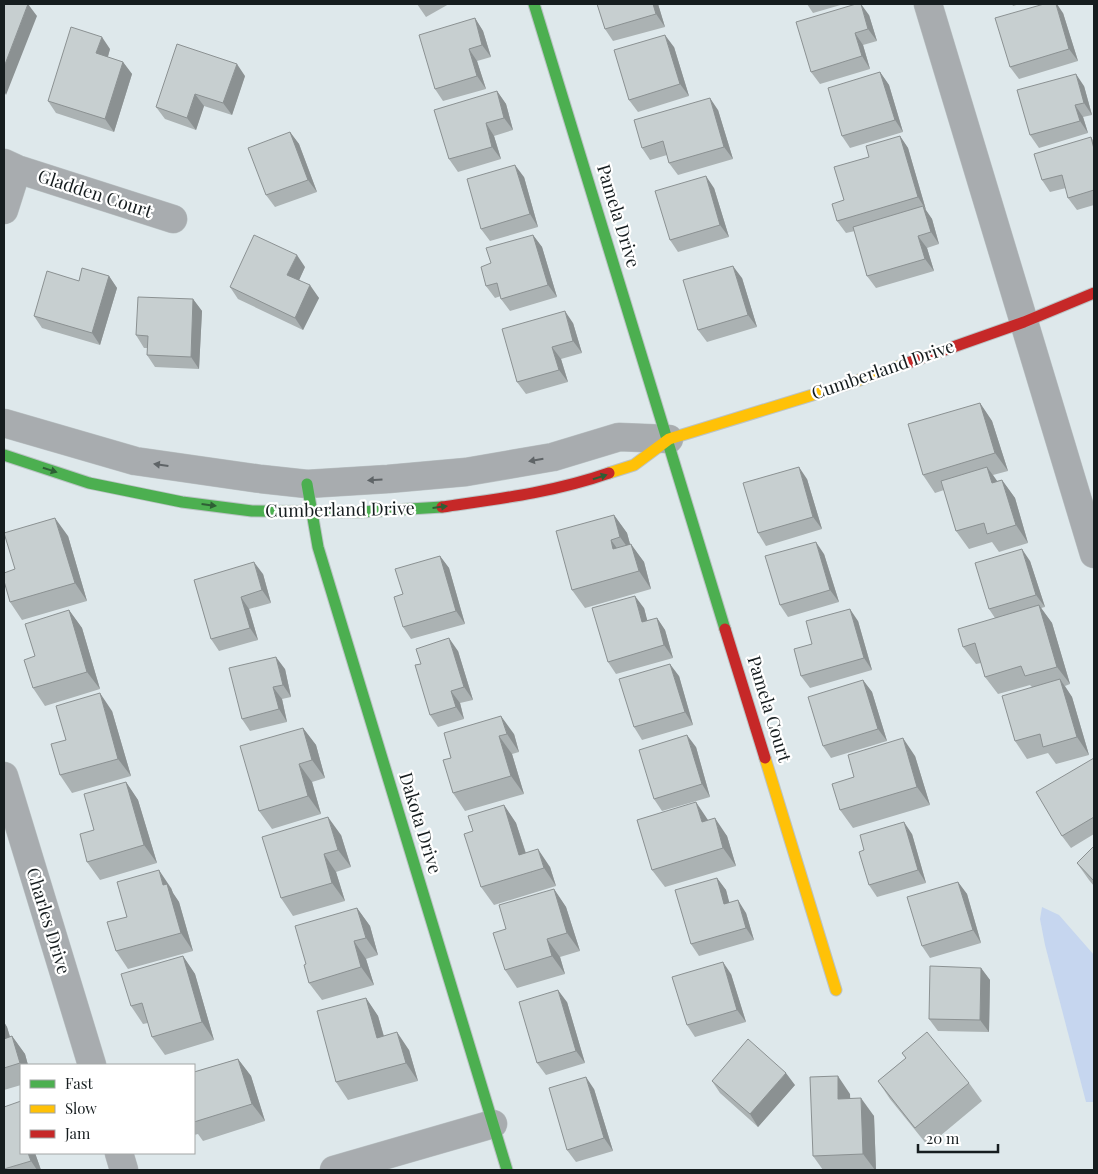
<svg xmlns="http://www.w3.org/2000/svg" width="1098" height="1174" font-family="'Playfair Display',serif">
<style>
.water{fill:#c6d6ef}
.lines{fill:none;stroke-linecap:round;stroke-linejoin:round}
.street-casing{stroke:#bbc3c5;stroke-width:29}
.fast-casing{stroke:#bbc3c5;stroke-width:13}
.slow-casing{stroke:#bbc3c5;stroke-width:13}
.jam-casing{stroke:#bbc3c5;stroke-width:13}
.street{stroke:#a8acaf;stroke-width:28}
.fast{stroke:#4caf50;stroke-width:11}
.slow{stroke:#ffc107;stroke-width:11}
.jam{stroke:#c62828;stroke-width:11}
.wall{fill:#abb2b3}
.shaded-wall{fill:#8b9192}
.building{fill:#c7cfd0;stroke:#8b9192}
.oneway{fill:#5f6467}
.oneway2{fill:#2e5f35}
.labels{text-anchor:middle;stroke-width:4.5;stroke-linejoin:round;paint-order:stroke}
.street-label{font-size:18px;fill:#161d1f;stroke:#fff}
</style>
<rect width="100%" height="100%" fill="#dee8eb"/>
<path class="water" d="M1042,907L1059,915L1094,955V1102H1086L1045,945L1040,919Z"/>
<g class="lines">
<g class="street-casing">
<path id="street" d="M928,4L1094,554
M4,163L17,169L173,219
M4,210L17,169
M4,423L135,461L261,479L307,484L388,479L466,472L553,457L619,437L669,439
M4,776L92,1065
M119,1153L124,1170
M334,1170L493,1124"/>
</g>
<g class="fast-casing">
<path id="fast" d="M534,4L725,629
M4,455L89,483L182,502L252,511L361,512L442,507
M307,484L318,547L507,1170"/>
</g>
<g class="slow-casing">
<path id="slow" d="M609,473L634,465L669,439L845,385L902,365
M765,758L836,990"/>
</g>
<g class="jam-casing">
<path id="jam" d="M902,365L1024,322L1094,293
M442,507C498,499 555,492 609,473
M725,629L765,758"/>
</g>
<use href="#street" class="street"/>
<use href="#fast" class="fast"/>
<use href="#slow" class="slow"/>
<use href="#jam" class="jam"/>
</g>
<path class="wall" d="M417,4H449L426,17Z
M597,4H658L665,27L613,41L605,29Z
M807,4H844L813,13Z
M1012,4H1020L1013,6Z
M1063,13L1078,61L1019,79L1010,67Z
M869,15L877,41L863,45L870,69L820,84L811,72Z
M475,18L483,31L491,57L477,61L486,89L443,101L435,89Z
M674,47L689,96L638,112L629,100Z
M110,49L108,57L123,62L132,74L114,132L56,113L48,101Z
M880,72L889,85L903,132L850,148L842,136Z
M245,76L232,115L204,106L196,130L165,119L156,107Z
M1084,86L1092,115L1083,117L1088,133L1039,148L1030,135Z
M497,91L506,104L513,130L494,136L501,159L458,172L449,159Z
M718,110L733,159L678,175L669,163L667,155L650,160L642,148Z
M290,132L299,144L317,192L275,207L266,195Z
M900,136L908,148L926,210L932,219L939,244L927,248L934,271L876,288L867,276L855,231L846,233L837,221L844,200L869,157Z
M1091,137L1094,142V205L1077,210L1068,198L1066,188L1050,192L1042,180Z
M524,177L538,227L490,241L481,229Z
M714,188L729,237L678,252L670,240Z
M533,235L542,247L557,297L510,311L501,299V296L495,298L486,286L491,263Z
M305,267L299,280L319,298L303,330L238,299L230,287Z
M109,276L117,288L100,345L42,328L34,316L79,281Z
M742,278L757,327L707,342L698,330Z
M193,299L202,311L199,369L155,367L147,355V348H144L136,335Z
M573,323L582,353L561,359L568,382L526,394L517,382Z
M980,403L992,421L1008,471L993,475L997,481L1002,480L1015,498L1028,543L999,552L992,542L969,549L956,531L944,490L935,493L923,475Z
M807,479L822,529L766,546L758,533Z
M614,515L627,533L630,544L644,562L651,589L585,608L572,590Z
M68,536L87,601L22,620L10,602L15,569Z
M824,554L839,602L788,617L780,605Z
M440,556L449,568L465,624L411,639L403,627V594Z
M1030,561L1045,607L1041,608L1052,623L1070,684L1065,686L1072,697L1089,755L1056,764L1048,753L1027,759L1015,741L1032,687L1030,685L998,694L985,677L981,663L976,664L963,647L995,618L989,609Z
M263,574L271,603L249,609L258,640L219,651L211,639L194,580Z
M644,608L647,621L657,618L665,630L673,658L616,674L608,662Z
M69,610L82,628L100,689L45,706L33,688L35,656Z
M858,621L872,670L810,688L801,676L812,644Z
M458,651L473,700L460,703L464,719L438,727L430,715Z
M285,669L291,697L282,699L287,722L250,731L242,719Z
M679,676L693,725L642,740L634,727Z
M863,680L872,692L887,741L831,758L823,746Z
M112,711L131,776L72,793L60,775L66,740Z
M303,728L316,745L325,778L312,782L321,814L272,829L259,811Z
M444,733L514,734L519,752L512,754L524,794L465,811L453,793L451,758Z
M696,747L710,797L662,811L654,799Z
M915,756L930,805L853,828L840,810L854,777Z
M1094,759V834L1071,848L1062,836Z
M126,782L138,800L157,863L100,880L87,862L94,830Z
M504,805L516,823L526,853L550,867L556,886L494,905L481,887L473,831Z
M709,820L727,836L736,866L665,887L652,870Z
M912,834L926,883L877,897L869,885L864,850Z
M341,835L351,867L336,872L345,901L293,916L281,898Z
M1094,846V886L1089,880L1077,863Z
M717,878L726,890L729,903L746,913L754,940L699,956L691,944Z
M958,882L967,894L981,943L930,958L922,946Z
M171,888L173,893L179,902L193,951L128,969L116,951L127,917Z
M554,889L566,907L580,951L560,957L565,974L517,988L505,970L506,929Z
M357,908L370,926L378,955L366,959L374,985L322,1000L309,983L306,964Z
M183,956L195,974L214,1040L165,1055L152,1037L148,1023L143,1024L131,1006Z
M981,968L990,980L989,1032L938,1031L929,1019Z
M731,974L746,1022L695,1037L687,1025Z
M366,998L378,1016L384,1036L409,1050L418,1081L348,1100L336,1082Z
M567,1002L585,1063L546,1075L537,1063Z
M4,1022L7,1027L10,1037L12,1036L25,1054L28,1065H21V1085L4,1090Z
M902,1053L969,1083L982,1101L928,1146L890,1099L878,1081L906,1058Z
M238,1059L251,1076L265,1121L203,1141L198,1134L194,1135V1072Z
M712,1081L795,1085L758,1127L720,1093Z
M594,1089L613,1151L576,1162L567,1150Z
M850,1094V1098L874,1116L876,1170H823L813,1156Z
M4,1107L21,1153H35L41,1170H4Z"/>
<path class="shaded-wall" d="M28,4L37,16L6,95L4,91V67Z
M653,4H658L665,27L656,14Z
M861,4L869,15L877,41L868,29Z
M1056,4H1057L1063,13L1078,61L1069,49Z
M475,18L483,31L491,57L482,45Z
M855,33L863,45L870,69L862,56Z
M665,35L674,47L689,96L680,84Z
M102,37L110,49L105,66L96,53Z
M469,49L477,61L486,89L477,76Z
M123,62L132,74L114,132L105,119Z
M237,64L245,76L232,115L223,103Z
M880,72L889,85L903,132L895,120Z
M1076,74L1084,86L1092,115L1084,103Z
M497,91L506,104L513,130L504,118Z
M195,94L204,106L196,130L187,118Z
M710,98L718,110L733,159L724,147Z
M1075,105L1083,117L1088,133L1080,121Z
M486,123L494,136L501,159L492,147Z
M290,132L299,144L317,192L308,180Z
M900,136L908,148L926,210L918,197Z
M515,165L524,177L538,227L530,214Z
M706,176L714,188L729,237L720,225Z
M923,206L932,219L939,244L931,232Z
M533,235L542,247L557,297L548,285Z
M918,236L927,248L934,271L925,259Z
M297,255L305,267L296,287L287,275Z
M733,266L742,278L757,327L748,315Z
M109,276L117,288L100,345L92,333Z
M310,285L319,298L303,330L295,318Z
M193,299L202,311L199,369L191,357Z
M565,311L573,323L582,353L573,341Z
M552,347L561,359L568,382L559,370Z
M980,403L992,421L1008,471L995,453Z
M799,467L807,479L822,529L813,517Z
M987,467L1000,485L992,483Z
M1002,480L1015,498L1028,543L1016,525Z
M614,515L627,533L633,555L620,537Z
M55,518L68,536L87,601L75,583Z
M611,540L624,558L613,549Z
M816,542L824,554L839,602L830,590Z
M631,544L644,562L651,589L639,571Z
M1022,549L1030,561L1045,607L1036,595Z
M440,556L449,568L465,624L456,611Z
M254,562L263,574L271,603L262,590Z
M635,596L644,608L651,634L642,622Z
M241,597L249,609L258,640L250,628Z
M1039,605L1052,623L1070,684L1057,667Z
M850,609L858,621L872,670L864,658Z
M69,610L82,628L100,689L87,672Z
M657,618L665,630L673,658L664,645Z
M449,638L458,651L473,700L464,687Z
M276,657L285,669L291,697L283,685Z
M670,664L679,676L693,725L685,712Z
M1060,679L1072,697L1089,755L1077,737Z
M863,680L872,692L887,741L878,729Z
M273,687L282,699L287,722L279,709Z
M451,691L460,703L464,719L456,707Z
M100,693L112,711L131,776L118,759Z
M501,716L514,734L519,752L507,734Z
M303,728L316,745L325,778L312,760Z
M687,735L696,747L710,797L702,784Z
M499,736L512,754L524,794L511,776Z
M903,738L915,756L930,805L917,787Z
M299,764L312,782L321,814L308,796Z
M126,782L138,800L157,863L144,845Z
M696,802L708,820L715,840L702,822Z
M504,805L516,823L532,873L519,855Z
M328,817L341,835L351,867L338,850Z
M715,818L727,836L736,866L723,848Z
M904,822L912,834L926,883L918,870Z
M538,849L550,867L556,886L544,868Z
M324,854L336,872L345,901L332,883Z
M159,870L171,888L173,893L179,902L193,951L181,933L163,885Z
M717,878L726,890L733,916L724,904Z
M958,882L967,894L981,943L973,930Z
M554,889L566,907L580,951L567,933Z
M738,900L746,913L754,940L746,928Z
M357,908L370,926L378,955L366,938Z
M547,939L560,957L565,974L552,956Z
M354,941L366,959L374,985L361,967Z
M183,956L195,974L214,1040L202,1022Z
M723,962L731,974L746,1022L737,1010Z
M981,968L990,980L989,1032L980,1020Z
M558,990L567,1002L585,1063L576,1051Z
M366,998L378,1016L389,1055L377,1038Z
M4,1022L7,1027L16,1057L4,1039Z
M397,1032L409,1050L418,1081L406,1063Z
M12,1036L25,1054L28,1065H21L20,1063Z
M238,1059L251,1076L265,1121L252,1104Z
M786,1073L795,1085L758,1127L750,1114Z
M838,1076L850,1094L851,1116L838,1099Z
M586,1077L594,1089L613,1151L604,1138Z
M861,1098L874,1116L876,1170H875L863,1154Z
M28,1153H35L41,1170H37L31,1161Z"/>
<path class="building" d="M4,4H28L4,67Z
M597,4H653L656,14L605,29Z
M856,4H861L868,29L855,33L862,56L811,72L796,22Z
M1044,4H1056L1069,49L1010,67L995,18Z
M475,18L482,45L469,49L477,76L435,89L419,35Z
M71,27L102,37L96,53L123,62L105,119L48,101Z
M665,35L680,84L629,100L614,50Z
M177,44L237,64L223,103L195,94L187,118L156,107Z
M880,72L895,120L842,136L828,88Z
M1076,74L1084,103L1075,105L1080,121L1030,135L1017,90Z
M497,91L504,118L486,123L492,147L449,159L434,110Z
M710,98L724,147L669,163L663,141L642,148L634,120Z
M290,132L308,180L266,195L248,148Z
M900,136L918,197L837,221L832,204L844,200L834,167L869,157L866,146Z
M1091,137L1094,149V190L1068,198L1062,175L1042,180L1034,154Z
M515,165L530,214L481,229L467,179Z
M706,176L720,225L670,240L655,191Z
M923,206L931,232L918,236L925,259L867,276L853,227Z
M254,235L297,255L287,275L310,285L295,318L230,287Z
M533,235L548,285L501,299L497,283L486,286L481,267L491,263L486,248Z
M733,266L748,315L698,330L683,280Z
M82,268L109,276L92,333L34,316L47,271L79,281Z
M138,297L193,299L191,357L147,355L148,336L136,335Z
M565,311L573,341L552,347L559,370L517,382L502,329Z
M980,403L995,453L923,475L908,424Z
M799,467L813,517L758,533L743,483Z
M987,467L992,483L1002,480L1016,525L987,534L984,523L956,531L941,481Z
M614,515L620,537L611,540L613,549L631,544L639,571L572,590L556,531Z
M55,518L75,583L10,602L4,581V573L15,569L4,533Z
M816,542L830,590L780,605L765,556Z
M1022,549L1036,595L989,609L975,563Z
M440,556L456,611L403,627L394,597L403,594L395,569Z
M254,562L262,590L241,597L250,628L211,639L194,580Z
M635,596L642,622L657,618L664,645L608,662L592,608Z
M1039,605L1057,667L1025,676L1021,666L985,677L975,643L963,647L958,629Z
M850,609L864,658L801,676L794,649L812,644L806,621Z
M69,610L87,672L33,688L24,660L35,656L25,624Z
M449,638L464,687L451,691L456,707L430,715L415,665L421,664L416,649Z
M276,657L283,685L273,687L279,709L242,719L229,668Z
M670,664L685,712L634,727L619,679Z
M1060,679L1077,737L1043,747L1040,734L1015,741L1002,696Z
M863,680L878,729L823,746L808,697Z
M100,693L118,759L60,775L51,744L66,740L56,706Z
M501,716L507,734L499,736L511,776L453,793L443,760L451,758L444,733Z
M303,728L312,760L299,764L308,796L259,811L240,746Z
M687,735L702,784L654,799L639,750Z
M903,738L917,787L840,810L832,784L854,777L848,755Z
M1094,758V817L1062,836L1036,792Z
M126,782L144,845L87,862L80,834L94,830L84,794Z
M696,802L702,822L715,818L723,848L652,870L637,820Z
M504,805L519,855L538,849L544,868L481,887L464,834L473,831L468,816Z
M328,817L338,850L324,854L332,883L281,898L262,837Z
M904,822L918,870L869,885L859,852L864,850L860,835Z
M1094,846V881L1077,863Z
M159,870L163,885L167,884L181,933L116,951L107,922L127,917L117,882Z
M717,878L724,904L738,900L746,928L691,944L675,890Z
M958,882L973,930L922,946L907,897Z
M554,889L567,933L547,939L552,956L505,970L493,933L506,929L499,905Z
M357,908L366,938L354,941L361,967L309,983L304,965L306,964L295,926Z
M183,956L202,1022L152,1037L142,1003L131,1006L121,974Z
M723,962L737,1010L687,1025L672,977Z
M930,966L981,968L980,1020L929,1019Z
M558,990L576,1051L537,1063L519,1002Z
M366,998L377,1038L397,1032L406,1063L336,1082L317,1011Z
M927,1032L969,1083L915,1128L878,1081L906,1058L902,1053Z
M12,1036L20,1063L4,1068V1039Z
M748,1039L786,1073L750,1114L712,1081Z
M238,1059L252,1104L194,1122V1072Z
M838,1076V1099L861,1098L863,1154L813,1156L810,1077Z
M586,1077L604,1138L567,1150L549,1088Z
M21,1101V1153H28L31,1161L4,1169V1107Z"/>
<defs><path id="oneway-solid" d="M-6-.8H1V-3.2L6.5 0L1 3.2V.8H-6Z" transform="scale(1.25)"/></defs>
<g class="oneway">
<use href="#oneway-solid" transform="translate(536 460) rotate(170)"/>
<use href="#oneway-solid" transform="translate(161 465) rotate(-172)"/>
<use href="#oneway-solid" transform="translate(375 480) rotate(177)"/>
</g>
<g class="oneway2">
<use href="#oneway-solid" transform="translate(50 470) rotate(18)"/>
<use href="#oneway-solid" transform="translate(600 477) rotate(-18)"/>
<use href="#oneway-solid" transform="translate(209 505) rotate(7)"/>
<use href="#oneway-solid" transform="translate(440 507) rotate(-7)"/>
</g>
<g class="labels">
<g class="street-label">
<text transform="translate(95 194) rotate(18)" y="6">Gladden Court</text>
<text transform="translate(618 216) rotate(73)" y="6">Pamela Drive</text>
<text transform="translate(883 370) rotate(-19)" y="6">Cumberland Drive</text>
<text transform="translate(340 510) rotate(-1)" y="6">Cumberland Drive</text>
<text transform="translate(769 709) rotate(73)" y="6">Pamela Court</text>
<text transform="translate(420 823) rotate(73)" y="6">Dakota Drive</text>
<text transform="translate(48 921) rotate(73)" y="6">Charles Drive</text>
</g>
</g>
<rect width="1098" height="1174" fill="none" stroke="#161d1f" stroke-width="10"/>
<rect x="20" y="1064" width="175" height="90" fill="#ffffff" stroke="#a2a5a5"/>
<rect x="30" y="1080" width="25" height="8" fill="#4caf50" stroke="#a2a5a5"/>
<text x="65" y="1089" font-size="15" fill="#161d1f">Fast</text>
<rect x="30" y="1105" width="25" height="8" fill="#ffc107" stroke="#a2a5a5"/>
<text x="65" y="1114" font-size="15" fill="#161d1f">Slow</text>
<rect x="30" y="1130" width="25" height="8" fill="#c62828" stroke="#a2a5a5"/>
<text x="65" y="1139" font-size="15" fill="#161d1f">Jam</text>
<path d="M918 1144v8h80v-8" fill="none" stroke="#161d1f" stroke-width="2.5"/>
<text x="926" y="1144" font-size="15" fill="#161d1f" stroke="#ffffff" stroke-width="4" paint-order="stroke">20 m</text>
</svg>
